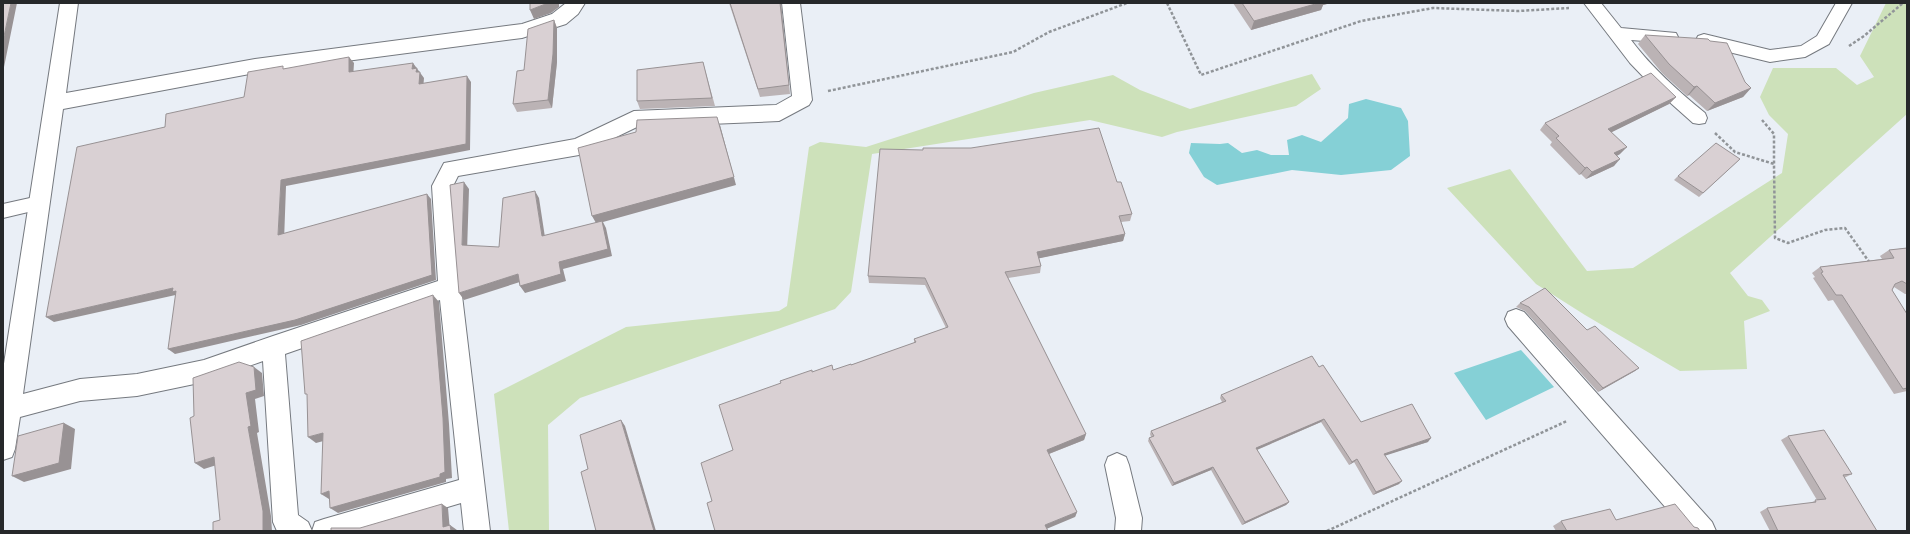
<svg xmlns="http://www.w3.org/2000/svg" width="1910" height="534" font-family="'Golos Text',sans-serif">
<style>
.green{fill:#cde1ba}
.water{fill:#85d0d6}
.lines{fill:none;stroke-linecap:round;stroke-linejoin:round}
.lane-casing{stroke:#75797f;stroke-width:2}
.street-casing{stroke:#75797f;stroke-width:2}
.path{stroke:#909498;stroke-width:2.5;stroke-dasharray:3 2;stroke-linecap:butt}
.lane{fill:#fff;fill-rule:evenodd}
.street{fill:#fff;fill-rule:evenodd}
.wall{fill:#bbb3b5}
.shaded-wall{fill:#989294}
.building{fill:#d9d0d3;stroke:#989294}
</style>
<rect width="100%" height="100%" fill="#eaeff6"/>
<path class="green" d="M1886,3H1907V114L1730,273L1748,296L1762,300L1770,311L1744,321L1747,369L1680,371L1585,315L1536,284L1447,188L1510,169L1587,271L1633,268L1782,173L1788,134L1769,115L1760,97L1773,68H1836L1857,85L1874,77L1860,56Z
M1312,74L1321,89L1296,106L1177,132L1162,137L1090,120L872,154L851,292L835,309L580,398L548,425L549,531H509L494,394L626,327L779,311L787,306L809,147L820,142L866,147L1034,93L1113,75L1140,90L1190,109Z"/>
<path class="water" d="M1366,99L1401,108L1408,121L1410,156L1391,170L1341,175L1292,170L1217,185L1204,177L1189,153L1191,143L1220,144L1228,143L1242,153L1257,150L1271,155H1289L1287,140L1302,135L1321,142L1348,118L1349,104Z
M1521,350L1554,387L1486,420L1454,373Z"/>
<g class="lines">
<g class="lane-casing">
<path id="lane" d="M1584,3H1601L1621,28L1676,33L1678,37L1676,41L1670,43L1631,40C1652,68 1678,91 1705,113L1707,118L1705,123L1699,124L1693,123L1656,90L1630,63Z
M1836,3H1852L1829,44L1805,57L1770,62L1704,46L1698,44L1696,40L1698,36L1704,34L1770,50L1801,46L1817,36Z
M39,196L45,198L48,203L45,208L3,218V204Z"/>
</g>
<g class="street-casing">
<path id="street" d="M60,3H78L66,93L255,59L522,24L552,14L566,3H585L578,14L566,24L522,38L255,73L63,109L23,394L80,379L137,374L204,360L273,336L438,281L432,186L444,163L575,139L634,111L776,105L792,96L782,3H800L812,100L809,105L779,121L637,127L579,155L458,176L453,186L461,287L490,531H464L461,503L367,531H277L273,522L263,361L204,382L137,396L80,401L20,417L15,449L12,457L3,460V370ZM440,300L459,480L324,519L315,522L312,531L308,522L298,515L285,354Z
M1516,309L1524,312L1712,522L1716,531H1686L1508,326L1505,319L1508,312Z
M1117,453L1126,457L1129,465L1142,518L1141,531H1115L1116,518L1105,465L1108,457Z"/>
</g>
<path class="path" d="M1167,3L1201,75L1361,21L1433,8L1518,11L1569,8
M1849,46L1864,36L1903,3
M828,91L1013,52L1049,32L1127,3
M1762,120L1774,134V164
M1715,133L1735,152L1774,164L1775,238L1788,243L1825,230L1845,228L1870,263
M1327,531L1567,421"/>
<use href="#lane" class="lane"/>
<use href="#street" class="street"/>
</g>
<path class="wall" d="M729,3H781L790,94L760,97Z
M1233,3H1331L1323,5L1321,10L1251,30Z
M554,20L557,28V62L552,108L517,112L513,104L524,70Z
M1645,35L1745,82L1751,88L1743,97L1707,111L1689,95L1687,96L1662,73L1638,44Z
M703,62L715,106L640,109L637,101Z
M1676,97L1669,104L1611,132L1620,154L1617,156L1614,166L1586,179L1581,174L1579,175L1550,145L1552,142L1540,130L1545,123Z
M1740,159L1699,197L1674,180L1678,176Z
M1117,182L1132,214L1130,221L1121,222L1125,234L1123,241L1039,258L1041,266L1040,273L1008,278L1086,434L1084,440L1049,454L1077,512L1075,517L712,501L733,450L780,384L812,372L833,370L851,365L914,343V339L946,328L925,285L869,283L868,276Z
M1907,248V294H1905L1894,287L1892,290L1907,314V391L1894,394L1833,300L1828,301L1813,278L1815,277L1812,273L1820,267L1882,259L1880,256L1889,250Z
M1520,303L1587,330L1639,368L1635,371L1598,392L1525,311L1516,307Z
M1319,367L1361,422L1428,442L1385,455L1399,484L1373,495L1354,462L1349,465L1321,422L1257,450L1289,502L1286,505L1242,525L1211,470L1172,486L1148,441L1149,438L1151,437L1150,434L1151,431L1222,402L1220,398L1221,395Z
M1788,436L1852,474L1844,478L1877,531H1770L1760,512L1767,508L1810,503L1817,500L1781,440Z
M1616,520L1694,527L1700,531H1556L1553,526L1561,521Z"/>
<path class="shaded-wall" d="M11,3H17L3,72V41Z
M548,3H559V7L551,13L534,19L530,10Z
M780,3H781L790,94L789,85Z
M1319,3H1331L1323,5L1321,10L1251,30L1254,21Z
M554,20L557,28V62L552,108L548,100Z
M349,57L354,63L353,79L349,72Z
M413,63L424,78L423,90L419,84L412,69Z
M467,76L471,82L470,150L286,186L284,241L278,235L281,180Z
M1697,86L1689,95L1687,96L1694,87Z
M1751,88L1743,97L1707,111L1715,103Z
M1676,97L1669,104L1602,137L1608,129Z
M720,125L736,185L603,222L606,228L612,256L563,269L566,281L525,293L520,286L596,223L592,216Z
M1627,147L1620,154L1608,160L1614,153Z
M1620,159L1614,166L1586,179L1592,172Z
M1587,167L1581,174L1579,175L1585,168Z
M464,182L469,189L467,252L462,245Z
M535,191L539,198L546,244L542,236Z
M427,194L431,199L436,280L301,325L175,354L168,349Z
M1125,234L1123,241L1036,259L1037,252Z
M518,274L523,281L464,300L459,293Z
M173,288L180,294L54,322L46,317Z
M433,295L439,302L449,424L452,478L446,479V482L338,513L330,508L440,474Z
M254,367L262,373L264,396L255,399L259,432L257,433L271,516L272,531H263L248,427L246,393Z
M1639,368L1635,371L1598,392L1603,388Z
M1324,419L1321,422L1254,451L1256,448Z
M621,420L625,426L656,531H654Z
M64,423L75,429L71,469L24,482L12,476Z
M323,433L331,439L316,443L308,437Z
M1086,434L1084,440L1046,455L1047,450Z
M1431,438L1428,442L1381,457L1384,454Z
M214,457L223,463L204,469L195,463Z
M1357,459L1354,462L1349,465L1352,462Z
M1213,467L1211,470L1172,486L1174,483Z
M1402,481L1399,484L1373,495L1376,492Z
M329,491L337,497L329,499L321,494Z
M1289,502L1286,505L1242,525L1245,522Z
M442,504L448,508L450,531L443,527Z
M1077,512L1075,517L1044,530L1045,525Z
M450,525L457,530V531H451Z"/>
<path class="building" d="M3,3H11L3,41Z
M530,3H548L530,10Z
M730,3H780L789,85L758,89Z
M1242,3H1319L1254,21Z
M554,20L553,54L548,100L513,104L517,71L524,70L528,29Z
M1645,35L1708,39L1710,41L1727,43L1745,82L1751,88L1715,103L1697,86L1694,87L1669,64Z
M349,57V72L413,63L412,69L417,68L416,72H420L419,84L467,76L466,144L281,180L278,235L427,194L432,275L295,320L168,349L176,291L172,292L173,288L46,317L77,147L165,127L166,114L244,97L248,72L283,66V69Z
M703,62L712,98L637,101V70Z
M1651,73L1676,97L1608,129L1627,147L1614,153L1620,159L1592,172L1587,167L1585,168L1556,138L1559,136L1545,123Z
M717,117L734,177L592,216L578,148L636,132L637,120Z
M1099,128L1117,182H1121L1132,214L1119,216L1125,234L1037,252L1041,266L1005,272L1086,434L1047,450L1077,512L1045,525L1048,531H715L707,503L712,501L701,463L733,450L719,405L781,383L780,381L812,370V372L832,365L833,370L851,364V365L916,342L914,339L948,327L925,278L868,276L880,149L923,150V148H971Z
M1716,143L1740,159L1703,193L1678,176Z
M464,182L462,245L499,247L503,198L535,191L542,236L602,221L608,249L559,262L561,274L520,286L518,274L459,293L450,185Z
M1907,248V284L1902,281L1895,284L1892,290L1907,314V388L1903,389L1842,295H1836L1821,273L1823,272L1820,267L1894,258L1889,250Z
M1545,288L1587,330L1595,326L1639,368L1603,388L1529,307L1520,303Z
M433,295L443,418L445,472L440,474V477L330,508L329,491L321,494L323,433L308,437L307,394H305L301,341Z
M1312,356L1319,367L1323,365L1361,422L1412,404L1431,438L1384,454L1402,481L1376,492L1357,459L1352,462L1324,419L1256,448L1289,502L1245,522L1213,467L1174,483L1149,438L1154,436L1151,431L1226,401L1221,395Z
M239,362L254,367L256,390L246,393L251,426L248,427L263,511V531H213V522L220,520L214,457L195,463L190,418L194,416L193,378Z
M621,420L654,531H596L581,472L588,469L580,435Z
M64,423L59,463L12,476L18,436Z
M1824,430L1852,474L1843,475L1877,531H1778L1767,508L1816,502L1815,500L1826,499L1788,436Z
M442,504L443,527L450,525L451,531H331V528H360Z
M1675,504L1694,527L1698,528L1700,531H1567L1561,521L1610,509L1616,520Z"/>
<rect width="1910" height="534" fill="none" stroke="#26282a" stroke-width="8"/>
</svg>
